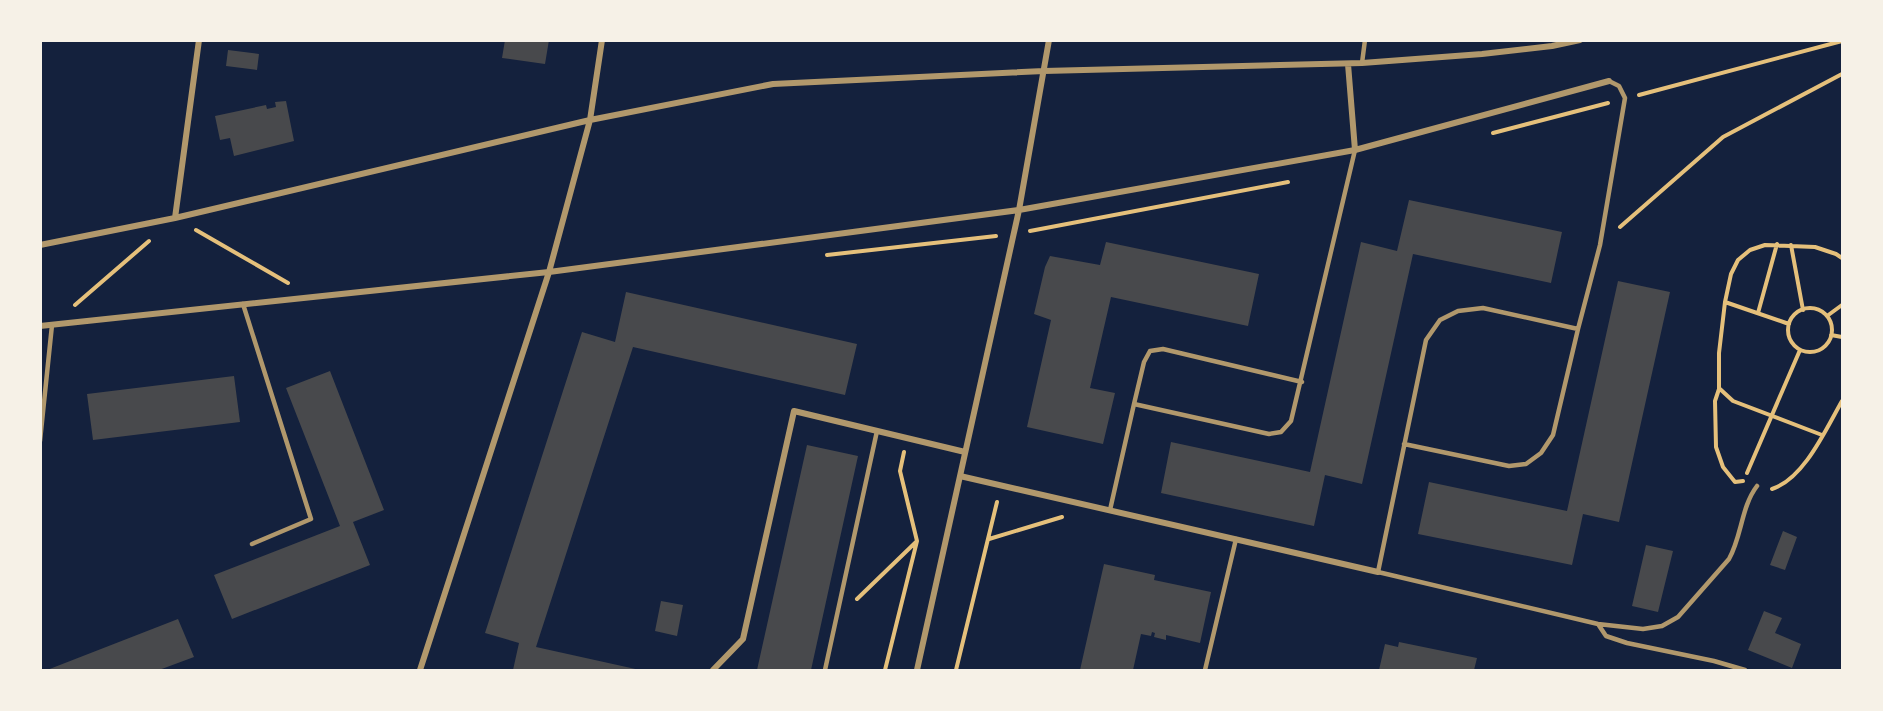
<svg xmlns="http://www.w3.org/2000/svg" width="1883" height="711" font-family="'Public Sans',sans-serif">
<style>
.building{fill:#48494c}
.lines{fill:none;stroke-linecap:round;stroke-linejoin:round}
.path{stroke:#e5c07b;stroke-width:4}
.service{stroke:#b1986c;stroke-width:4.5}
.minor{stroke:#b1986c;stroke-width:6}
</style>
<rect width="100%" height="100%" fill="#14213d"/>
<path class="building" d="M505,40H549L545,64L502,58Z
M228,50L259,54L257,70L226,66Z
M286,101L294,141L234,156L230,138L220,140L215,116L266,105L267,109L276,107L275,102Z
M1409,200L1562,232L1551,283L1413,254L1362,484L1325,475L1314,526L1161,493L1171,442L1310,472L1361,242L1397,251Z
M1106,242L1259,274L1248,326L1111,297L1090,388L1115,393L1103,444L1027,427L1051,320L1034,314L1045,267L1050,256L1100,265Z
M1618,281L1670,292L1619,522L1583,514L1572,565L1418,534L1429,482L1567,511Z
M626,292L857,344L845,395L633,347L536,647L640,670H513L519,643L485,633L582,332L615,342Z
M330,371L384,510L353,522L370,565L232,619L214,575L340,526L286,388Z
M234,376L240,422L93,440L87,394Z
M807,445L858,456L811,670H757Z
M1783,531L1797,537L1785,570L1770,565Z
M1646,545L1673,551L1658,612L1632,606Z
M1104,564L1155,575L1154,580L1211,592L1200,643L1166,635V640L1154,637L1155,633L1152,632L1151,636L1141,634L1133,670H1080Z
M661,601L683,605L677,636L655,631Z
M1764,611L1782,618L1775,633L1801,644L1792,668L1748,650Z
M178,619L194,657L159,670H47Z
M1399,642L1477,658L1474,670H1379L1385,644L1398,647Z"/>
<g class="lines">
<path class="path" d="M1639,95L1842,41
M1493,133L1608,103
M1620,227L1723,137L1842,74
M196,230L288,283
M1030,231L1288,182
M1791,245L1803,310
M827,255L996,236
M1725,302L1789,324
M75,305L149,241
M1788 330a22 22 0 1 1 44 0a22 22 0 1 1-44 0Z
M1758,313L1777,244
M1827,316L1842,305
M1831,335L1842,337
M1720,389L1733,401L1822,435
M1747,473L1800,350
M1743,481L1735,482L1723,467L1716,447L1715,401L1719,389V353L1725,302L1731,274L1738,260L1750,250L1765,245L1815,247L1836,254L1842,258
M1772,489C1804,479 1826,429 1842,401
M989,539L1062,517
M857,599L916,542
M885,670L917,541L900,471L904,452
M956,670L997,502"/>
<path class="service" d="M1362,63L1365,40
M243,304L311,519L252,544
M1578,329L1483,308L1458,311L1440,320L1426,340L1378,572L1598,624L1643,629L1662,626L1678,617L1729,559C1742,536 1741,507 1757,486
M1134,404L1144,362L1150,351L1163,349L1302,382
M40,441L52,325
M1404,444L1509,466L1526,464L1541,453L1553,435L1578,329L1600,245L1625,98L1619,86L1609,81
M1110,510L1134,404L1269,434L1281,432L1291,421L1355,150
M1598,624L1606,636L1627,643L1714,661L1745,670
M825,670L877,431
M1205,670L1236,539"/>
<path class="minor" d="M1348,64L1355,150
M175,218L199,40
M40,245L175,218L590,120L773,84L1044,71L1362,63L1482,54L1552,46L1580,40
M40,326L549,272L1019,210L1355,150L1609,81
M960,476L1378,572
M420,670L549,272L590,120L602,40
M713,670L743,639L794,411L965,452
M917,670L1019,210L1049,40"/>
</g>
<rect width="1883" height="711" fill="none" stroke="#f6f1e7" stroke-width="84"/>
</svg>
